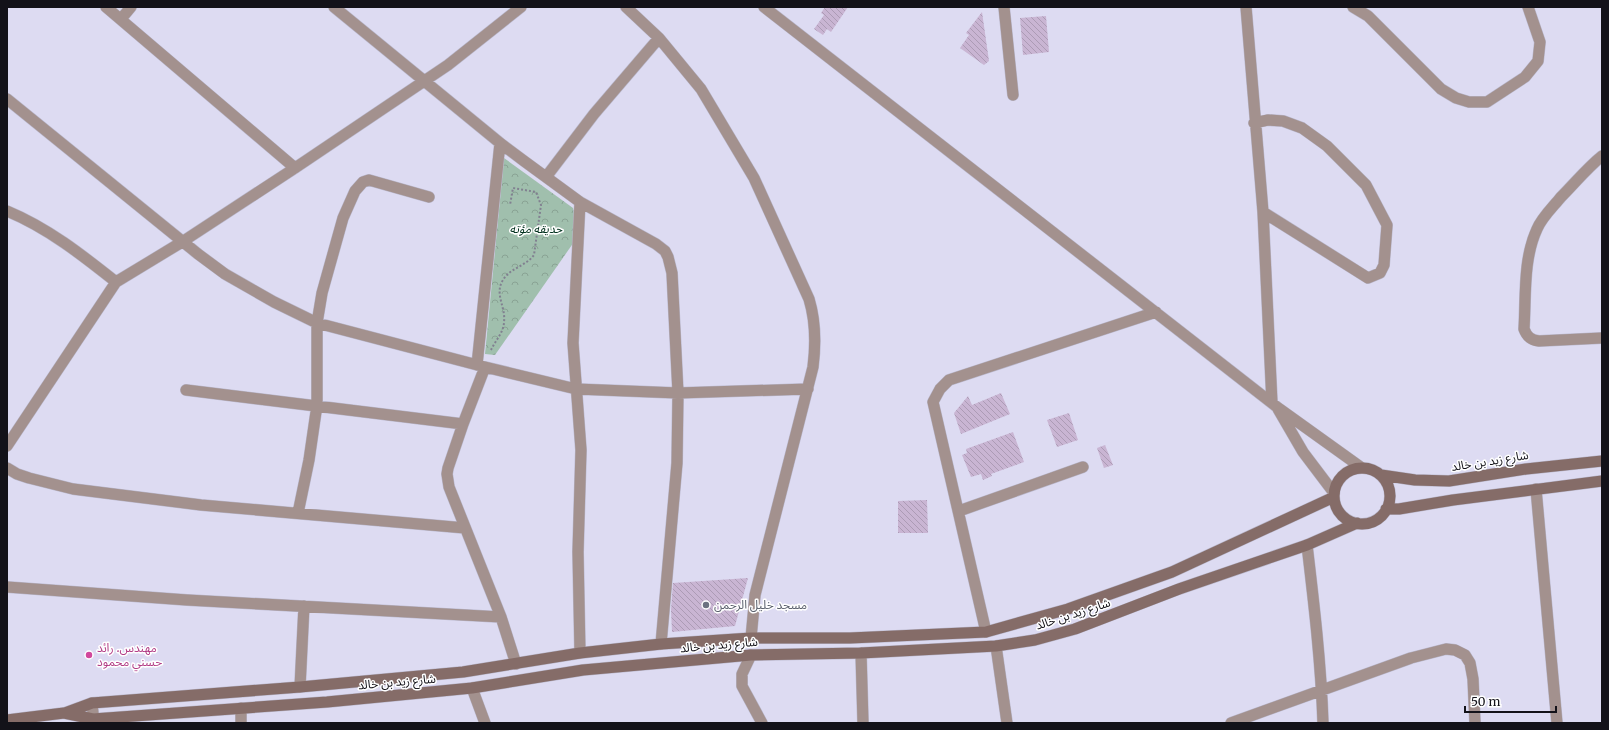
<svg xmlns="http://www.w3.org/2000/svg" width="1609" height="730" font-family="Merriweather,'Noto Sans Arabic',serif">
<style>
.park{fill:url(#park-crowns)}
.building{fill:url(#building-back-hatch)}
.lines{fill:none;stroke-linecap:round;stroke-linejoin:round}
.minor-casing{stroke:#b9b7cb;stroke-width:12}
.tertiary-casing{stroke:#b9b7cb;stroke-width:12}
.secondary-casing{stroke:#b9b7cb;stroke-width:12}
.path{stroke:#818090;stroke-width:2;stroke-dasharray:2 2;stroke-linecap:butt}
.minor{stroke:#a3918e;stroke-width:11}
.tertiary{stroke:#a3918e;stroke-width:11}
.secondary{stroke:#856c68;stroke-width:11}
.worship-dot{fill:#6b7280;stroke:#fff;stroke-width:1.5}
.hotel-dot{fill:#d1479c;stroke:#fff;stroke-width:1.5}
.labels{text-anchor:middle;stroke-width:3;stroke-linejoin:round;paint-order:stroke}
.park-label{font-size:12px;font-style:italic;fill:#02321e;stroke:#fff}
.street-label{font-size:12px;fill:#131219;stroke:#fff}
.worship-label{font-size:12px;fill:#5b616d;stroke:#fff;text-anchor:start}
.hotel-label{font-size:12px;fill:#b23c85;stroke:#fff;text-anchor:start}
</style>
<defs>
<pattern id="park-crowns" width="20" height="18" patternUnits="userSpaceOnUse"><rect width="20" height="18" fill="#a0bfad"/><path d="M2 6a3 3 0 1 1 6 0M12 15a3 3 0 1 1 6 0" fill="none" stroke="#89a394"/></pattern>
<pattern id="building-back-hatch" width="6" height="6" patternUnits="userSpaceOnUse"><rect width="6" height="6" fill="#c9b5d3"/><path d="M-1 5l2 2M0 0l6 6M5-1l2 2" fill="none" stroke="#ac9bb5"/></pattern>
</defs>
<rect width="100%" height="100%" fill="#dddbf2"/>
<path class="park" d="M504,158L573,208L575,216L574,242L495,355L485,354Z"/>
<path class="building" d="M825,7H848L831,32L827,29L823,35L814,29L824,15L821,13Z
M982,12L989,61L984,65L960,48L969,35L966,33Z
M1046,16L1049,52L1023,55L1020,18Z
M1001,393L1010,414L961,434L954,413L968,396L972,405Z
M1069,413L1078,440L1057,447L1047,420Z
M1013,432L1024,462L991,474L992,476L983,480L981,474L971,477L962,455L967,453L966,449Z
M1105,445L1113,465L1104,468L1097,448Z
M927,500L928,533H898V501Z
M748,578L735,626L672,632L671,610L673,583Z"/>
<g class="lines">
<g class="minor-casing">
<path id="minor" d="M106,7L295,168
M334,7L500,143L524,161L580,202L656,244L665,251L668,257L672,273L678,393L677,463L661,644
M626,7L659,38L701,89L754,178L809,299C816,322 816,343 813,367L755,595L751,638
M764,7L1277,407L1362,468
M1004,7L1013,95
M1246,7L1263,212L1272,403
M1353,7L1368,16L1441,89L1456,98L1469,102H1487L1525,77L1538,61L1540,42L1528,7
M121,19L131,7
M7,99L198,254L225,274L274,302L317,323L485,367L576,389L678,393L808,389
M1254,123L1268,120L1283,121L1302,128L1327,146L1366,185L1387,225L1384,265L1380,273L1368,278L1263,212
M1602,156C1587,168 1575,183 1561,197C1553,207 1542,217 1537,229C1523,259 1526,296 1524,329C1527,337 1531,340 1539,341L1602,338
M546,177L594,114L659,38
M580,202L573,343L581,450L578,552L580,653
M7,211C48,228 82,255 116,282
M477,365L500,143
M485,367L463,424L448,468L447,474L449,487L501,617L516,664
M186,390L463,424
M1278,409L1303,452L1334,493
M7,446L116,282L182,242L295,168L448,65L521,7
M7,468L17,474L29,478L73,489L201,505L465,528
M1536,489L1557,723
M959,511L1083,467
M298,513L309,460L317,405V323L322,293L343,218L355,191L363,182L369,180L429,197
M1307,545C1314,604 1321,663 1323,723
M7,587L187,600L501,617
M986,632L933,402L940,389L949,380L1156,312
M996,646L1007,723
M861,653L863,723
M751,655L742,674V686L762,723
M300,687L304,606
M92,703L94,723
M241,723V708
M1231,723L1411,658L1446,649L1455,650L1465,655L1470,663L1473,679L1475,723"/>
</g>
<g class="tertiary-casing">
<path id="tertiary" d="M472,688L485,723"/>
</g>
<g class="secondary-casing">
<path id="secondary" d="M1334 496a28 28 0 1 1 56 0a28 28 0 1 1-56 0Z
M1381,475L1415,480L1449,481L1526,469L1602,461
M1386,509H1399L1453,500L1602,481
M65,713L92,703L300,687L463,672L580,653L661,644L751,638H850L986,632L1068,609L1172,572L1334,497
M7,720L64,713L93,719L327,702L472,688L583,670L751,655L861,653L996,646L1035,640L1075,629L1179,589L1307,545L1357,523"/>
</g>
<path class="path" d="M491,350C495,341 504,332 504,322C506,307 494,294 503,280C510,268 526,266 534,255L541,205L536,192L513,188L510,205"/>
<use href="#minor" class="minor"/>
<use href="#tertiary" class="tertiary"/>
<use href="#secondary" class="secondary"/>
</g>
<circle class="worship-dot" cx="706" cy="605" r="4"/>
<circle class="hotel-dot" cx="89" cy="655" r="4"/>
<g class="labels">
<g class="park-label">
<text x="536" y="233">حديقه مؤته</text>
</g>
<g class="street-label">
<text transform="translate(1490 461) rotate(-9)" y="4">شارع زيد بن خالد</text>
<text transform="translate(1073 614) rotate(-18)" y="4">شارع زيد بن خالد</text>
<text transform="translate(719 645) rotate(-5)" y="4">شارع زيد بن خالد</text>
<text transform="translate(397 682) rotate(-5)" y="4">شارع زيد بن خالد</text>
</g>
<g class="worship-label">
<text x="714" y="609">مسجد خليل الرحمن</text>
</g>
<g class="hotel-label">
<text x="97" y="652">مهندس. رائد<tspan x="97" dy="14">حسني محمود</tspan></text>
</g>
</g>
<rect width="1609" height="730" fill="none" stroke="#131219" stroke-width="16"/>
<path d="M1465 706v6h91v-6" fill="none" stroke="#131219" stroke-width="2"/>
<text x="1471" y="706" font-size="12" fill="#131219" stroke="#ffffff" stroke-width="3" paint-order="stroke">50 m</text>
</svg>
